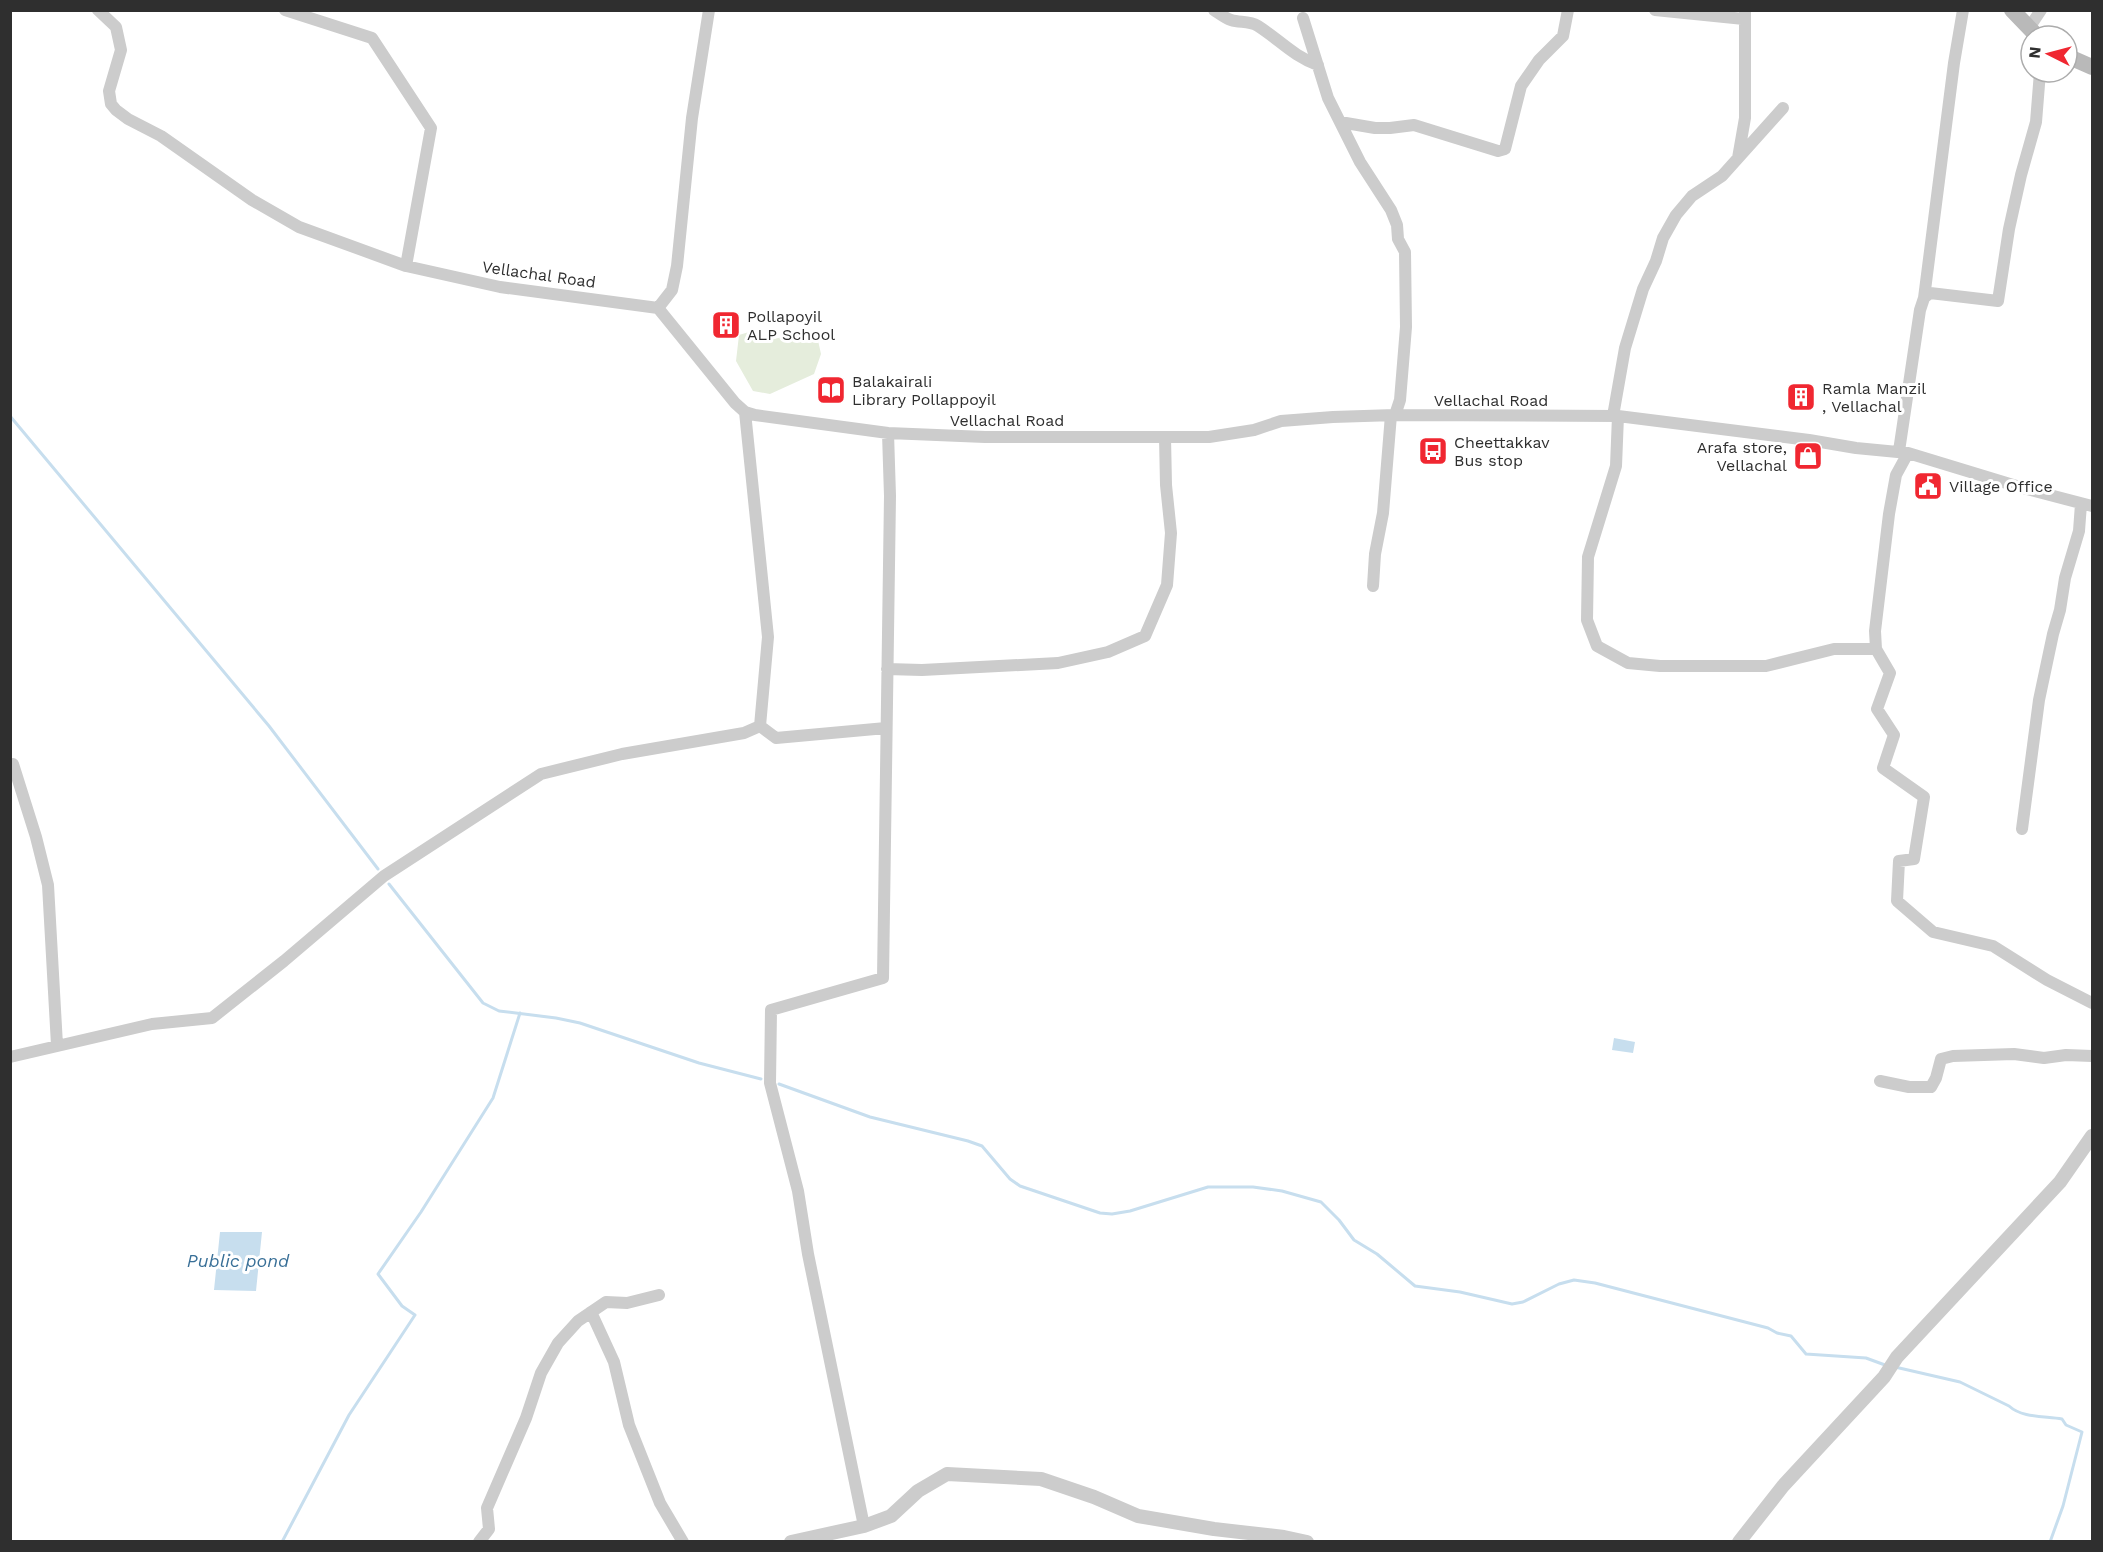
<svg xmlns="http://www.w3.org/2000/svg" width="2103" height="1552" font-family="'Work Sans',sans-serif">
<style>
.green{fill:#e5eddc}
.water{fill:#c7deee}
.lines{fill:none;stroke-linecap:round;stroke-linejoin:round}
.stream{stroke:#c7deee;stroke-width:3}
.minor{stroke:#ccc;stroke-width:12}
.tertiary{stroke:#ccc;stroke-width:14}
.secondary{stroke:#b9b9b9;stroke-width:16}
.labels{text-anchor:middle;stroke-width:6;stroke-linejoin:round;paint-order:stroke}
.street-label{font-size:16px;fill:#2f2f2f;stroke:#fff}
.poi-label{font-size:16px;fill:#2f2f2f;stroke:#fff;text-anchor:start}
.water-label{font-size:18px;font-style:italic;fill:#386f97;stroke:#fff}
</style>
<rect width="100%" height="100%" fill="#fff"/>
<path class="green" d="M749,332L765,341L796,334L817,336L821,354L814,374L770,394L753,391L736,361L739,335Z"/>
<path class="water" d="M1614,1038L1635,1042L1633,1053L1612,1050Z
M220,1232H262L256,1291L214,1290Z"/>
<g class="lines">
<path class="stream" d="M10,416L269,726L378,869
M389,884L483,1003L499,1011L556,1018L580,1023L699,1063L761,1079
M779,1084L870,1117L968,1141L982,1146L1010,1179L1020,1186L1100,1213L1112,1214L1130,1211L1208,1187H1253L1282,1191L1321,1202L1339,1220L1354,1240L1377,1254L1415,1286L1460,1292L1512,1304L1523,1302L1559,1284L1574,1280L1595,1283L1768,1328L1777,1333L1791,1336L1806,1354L1866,1358L1885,1365
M1895,1367L1960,1382L2009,1406C2022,1418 2045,1416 2062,1419L2066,1425L2082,1432L2063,1506L2050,1542
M282,1542L349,1415L415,1315L402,1306L378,1274L421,1212L493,1098L520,1013"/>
<path class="minor" d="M98,10L116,27L121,50L109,91L111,104L116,110L128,119L161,136L252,200L299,227L406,266L500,287L658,308L735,403L745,412L755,415L888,433L985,437H1209L1254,430L1281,421L1333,417L1395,415L1618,416L1809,440L1856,448L1908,453L2023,488L2092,506
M285,10L372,38L431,128L406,266
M1214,10C1219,13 1225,18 1231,20C1240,23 1249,20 1258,26C1280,40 1293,56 1318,65
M1655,10L1744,19
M1303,18L1328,98L1360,162L1391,210L1397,225L1398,239L1405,252L1406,327L1400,400L1395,415
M2029,28L2041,10
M1340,122L1375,128H1390L1414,125L1498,151L1505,149L1521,86L1539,60L1563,36L1568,10
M1738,158L1745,118V10
M1924,298L1954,63L1963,10
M658,308L672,290L677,266L692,118L709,10
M1613,416L1625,348L1643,289L1656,261L1663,238L1676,215L1692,196L1722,176L1783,108
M1618,416L1616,466L1588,557L1587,620L1597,646L1628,663L1660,666H1766L1834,649H1876L1875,631L1889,514L1896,475L1908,453
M1899,451L1920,310L1924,298L1930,293L1998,301L2009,229L2021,175L2036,122L2040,72
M1373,586L1375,554L1383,513L1391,415
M1876,649L1890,673L1877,709L1894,735L1883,768L1924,797L1914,859L1899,861L1897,901L1933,932L1993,946L2047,980L2092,1003
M887,669L922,670L1058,663L1108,652L1145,636L1167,585L1171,533L1166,485L1165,437
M760,726L776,738L886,728
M13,764L36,837L48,885L57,1045
M2022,829L2039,700L2053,634L2060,610L2065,578L2079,531L2081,504
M10,1057L152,1024L212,1018L284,961L384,876L541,774L622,754L744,733L760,726L768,637L745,412
M1880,1081L1909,1087H1931L1936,1078L1941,1059L1953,1056L2014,1054L2044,1058L2066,1055L2092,1056
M591,1312L614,1362L629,1425L660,1503L683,1542
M864,1526L808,1254L798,1191L770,1083L771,1010L883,978L890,496L888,433
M479,1542L489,1529L487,1508L526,1418L541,1373L558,1343L578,1321L606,1302L627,1303L659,1295"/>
<path class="tertiary" d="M791,1542L864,1526L891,1516L918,1491L947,1474L1041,1479L1094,1497L1138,1516L1214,1529L1284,1537L1307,1542
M1739,1542L1783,1486L1884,1377L1897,1357L2060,1182L2092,1136"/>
<path class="secondary" d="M2012,10L2037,36
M2067,56L2092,67"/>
</g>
<defs>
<g id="building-square" transform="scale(1.5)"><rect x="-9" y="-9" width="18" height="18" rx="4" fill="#f02731" stroke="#fff"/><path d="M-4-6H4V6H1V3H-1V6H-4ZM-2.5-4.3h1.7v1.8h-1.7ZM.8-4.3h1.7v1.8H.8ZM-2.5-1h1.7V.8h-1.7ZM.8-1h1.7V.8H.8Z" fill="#fff"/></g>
<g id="library-square" transform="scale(1.5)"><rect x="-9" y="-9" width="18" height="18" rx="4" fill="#f02731" stroke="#fff"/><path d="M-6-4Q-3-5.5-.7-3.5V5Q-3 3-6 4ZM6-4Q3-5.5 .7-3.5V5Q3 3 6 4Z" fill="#fff"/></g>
<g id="bus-square" transform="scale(1.5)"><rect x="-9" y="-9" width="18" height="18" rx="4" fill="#f02731" stroke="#fff"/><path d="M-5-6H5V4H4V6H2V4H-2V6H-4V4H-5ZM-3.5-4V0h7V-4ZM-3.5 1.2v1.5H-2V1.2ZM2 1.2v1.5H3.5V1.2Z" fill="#fff"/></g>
<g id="shop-square" transform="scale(1.5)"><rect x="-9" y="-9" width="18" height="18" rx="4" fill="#f02731" stroke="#fff"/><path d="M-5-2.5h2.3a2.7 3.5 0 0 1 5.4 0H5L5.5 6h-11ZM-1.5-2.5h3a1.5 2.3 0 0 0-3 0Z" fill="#fff"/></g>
<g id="civic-square" transform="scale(1.5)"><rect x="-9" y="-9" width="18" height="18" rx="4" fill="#f02731" stroke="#fff"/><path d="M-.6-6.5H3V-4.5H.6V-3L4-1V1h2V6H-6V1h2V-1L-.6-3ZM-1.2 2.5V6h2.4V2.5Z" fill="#fff"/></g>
</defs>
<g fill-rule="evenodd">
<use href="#building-square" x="726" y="325"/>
<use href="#library-square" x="831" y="390"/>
<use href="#building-square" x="1801" y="397"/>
<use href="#bus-square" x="1433" y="451"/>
<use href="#shop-square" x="1808" y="456"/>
<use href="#civic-square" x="1928" y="486"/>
</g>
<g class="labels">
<g class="street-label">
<text transform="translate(539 274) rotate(8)" y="6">Vellachal Road</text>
<text x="1491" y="406">Vellachal Road</text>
<text x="1007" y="426">Vellachal Road</text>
</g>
<g class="poi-label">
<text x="747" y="322">Pollapoyil<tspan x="747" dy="18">ALP School</tspan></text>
<text x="852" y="387">Balakairali<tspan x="852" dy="18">Library Pollappoyil</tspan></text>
<text x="1822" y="394">Ramla Manzil<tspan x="1822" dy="18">, Vellachal</tspan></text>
<text x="1454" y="448">Cheettakkav<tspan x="1454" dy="18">Bus stop</tspan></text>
<text x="1787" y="453" text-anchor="end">Arafa store,<tspan x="1787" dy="18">Vellachal</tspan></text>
<text x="1949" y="492">Village Office</text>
</g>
<g class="water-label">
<text x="238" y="1267">Public pond</text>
</g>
</g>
<rect width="2103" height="1552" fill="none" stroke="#2f2f2f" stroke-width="24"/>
<g transform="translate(2049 54) rotate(276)"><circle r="28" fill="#ffffff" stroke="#acacac" stroke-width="1.5"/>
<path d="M0-4.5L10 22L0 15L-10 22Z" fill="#f02731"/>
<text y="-9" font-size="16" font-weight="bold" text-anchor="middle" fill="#2f2f2f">N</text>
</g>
</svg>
